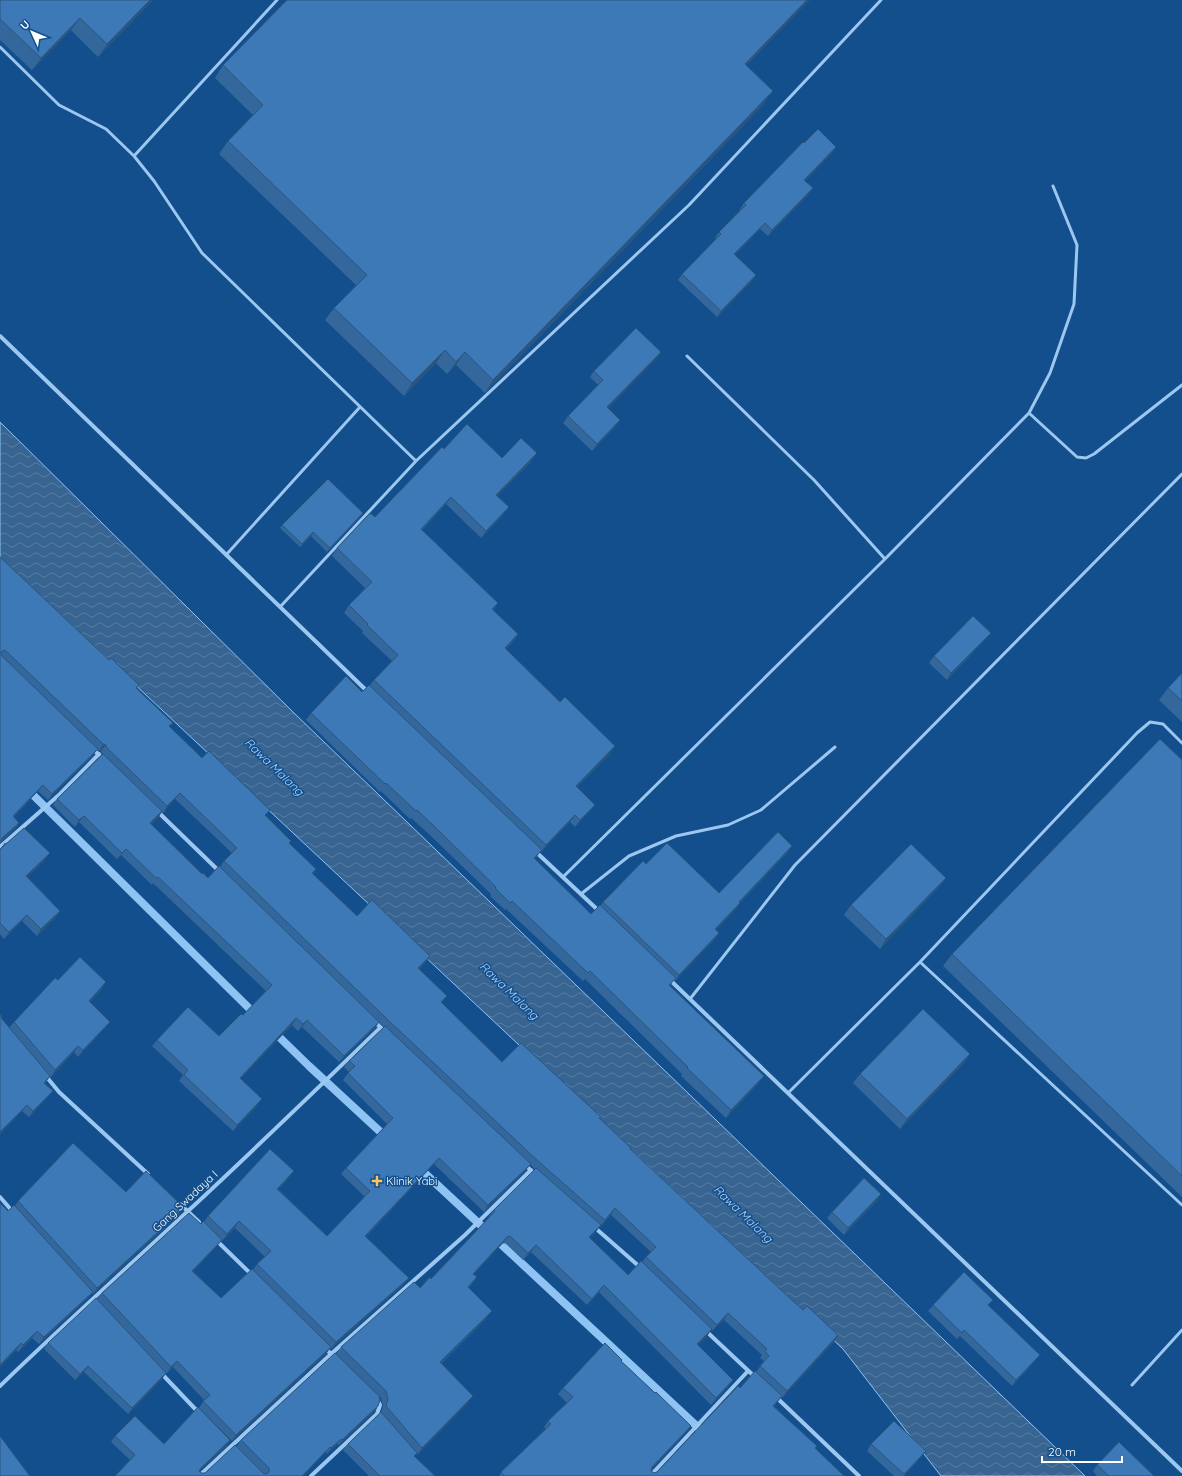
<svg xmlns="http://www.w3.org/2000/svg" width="1182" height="1476" font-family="Quicksand,sans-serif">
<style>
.water{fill:url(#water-waves);stroke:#8ec3f4}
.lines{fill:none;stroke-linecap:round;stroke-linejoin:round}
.stream{stroke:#8ec3f4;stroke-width:8}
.service{stroke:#9cc7f0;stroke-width:3}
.minor{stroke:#9cc7f0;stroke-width:4}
.wall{fill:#34689d;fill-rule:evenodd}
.shaded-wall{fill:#2a557f}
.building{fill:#3c79b6;stroke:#2a557f}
.poi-dot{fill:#ffc65c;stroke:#134f8c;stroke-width:1.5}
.labels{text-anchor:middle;stroke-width:3;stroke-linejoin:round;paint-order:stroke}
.poi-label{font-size:11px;fill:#fff;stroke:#134f8c;text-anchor:start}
.street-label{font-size:11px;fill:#fff;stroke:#134f8c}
.water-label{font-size:12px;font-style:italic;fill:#a8d1f8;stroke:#134f8c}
</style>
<defs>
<pattern id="water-waves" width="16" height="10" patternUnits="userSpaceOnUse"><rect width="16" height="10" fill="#386491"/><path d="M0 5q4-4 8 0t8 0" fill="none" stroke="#567ba2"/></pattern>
</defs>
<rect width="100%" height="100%" fill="#134f8c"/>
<path class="water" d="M0,422L294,713L1085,1476H941L843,1349L0,558Z"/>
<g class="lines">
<path class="stream" d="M26,788L257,1016
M273,1031L309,1066L387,1138
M417,1166L703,1432"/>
<path class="service" d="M0,47L59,105L106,129L134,156L154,181L202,253L416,461
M134,156L277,0
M1029,413L1077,457L1086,458L1094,454L1182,385
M226,555L360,407
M885,559L1029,413L1050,373L1074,304L1077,245L1053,186
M280,607L416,461L689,205L881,0
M563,877L885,559L814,480L687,356
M581,894L629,856L676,836L728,825L761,810L835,747
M920,962L1182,1205
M690,999L795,865L1182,474
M788,1093L920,962L1137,733L1150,722L1163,724L1182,743
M1132,1385L1182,1330"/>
<path class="minor" d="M0,336L368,692
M93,749L103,759
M157,811L220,872
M0,847L60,794L99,754
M535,851L600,912
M670,980L1182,1471
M374,1021L385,1032
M45,1075L59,1092L148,1174
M525,1165L536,1175
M0,1197L13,1212
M181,1205L199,1222
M593,1226L641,1268
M216,1240L251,1274
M706,1331L755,1377
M324,1347L336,1359
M161,1373L199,1413
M0,1386C62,1326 125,1270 188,1211C253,1151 317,1089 380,1028
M776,1397L859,1476
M199,1476L331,1354L465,1235L531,1170
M311,1476L377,1414L380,1405L377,1399
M650,1476L748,1371"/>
</g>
<path class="wall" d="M0,0H153L98,57L71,30L32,70L0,40Z
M223,65L746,66L764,104L485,393L456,365L447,374L436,363L404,396L325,320L334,308L356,285L219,154L228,141L253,115L215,78Z
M804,143L836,147L832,153L805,181L813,188L809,194L768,236L760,229L735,255L756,275L752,281L717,317L678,280L682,274L716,239L715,238L719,232L740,210V209L744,203Z
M661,352L656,359L608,408L620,420L616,426L592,451L563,423L568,416L598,385L590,377L594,371Z
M444,449L502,458L532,461L497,496L509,507L503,515L481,538L446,504L422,530L498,603L493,610L518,634L513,642L506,649L610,754L577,787L595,805L589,812L575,827L570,822L541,852H540L535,859L591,914L600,906L603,902L646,864L719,893L788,852L740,903L736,909L716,930L719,933L715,939L675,981L674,980L670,986L764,1076L758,1084L726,1118L681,1076L682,1074L585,979L583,981L506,909L505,910L490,896L491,894L431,836L411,818L410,819L381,791L380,792L306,720L311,713L362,692L370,685L374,680L392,661L362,633L363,631L344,613L349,605L365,588L332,556L337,548L375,517Z
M361,516L327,552L311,536L300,547L280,528L282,525Z
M0,557L109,660L139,685L137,688L170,727L202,758L265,816L291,841L289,844L316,869L313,874L357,916L426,962L419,969L442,1003L502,1062L600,1118L630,1150L834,1342L782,1398L781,1397L774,1406L815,1448L844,1476H499L501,1472L546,1429L544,1427L548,1421L567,1403L558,1394L563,1388L621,1361L655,1393L691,1426L686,1432L652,1469L651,1471L654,1473L657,1472L756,1372L764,1361L760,1358L762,1355L724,1320L712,1331L711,1330L707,1336L698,1345L733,1380L728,1387L711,1405L599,1292L587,1305L531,1252L523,1260L505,1243L504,1244L503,1243L474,1274L477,1277L469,1288L487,1318L441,1364L468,1403L417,1455L416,1454L414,1456L435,1476H369L343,1450L348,1444L381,1413L383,1406L381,1398L336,1354L341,1347L431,1279L490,1217L489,1216L494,1210L535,1169L530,1164L526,1170L484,1212L434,1164L366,1237L404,1284L331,1349L330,1348L326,1354L232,1441L199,1408L204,1400L173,1367L166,1374V1373L162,1379L128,1414L84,1372L75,1380L44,1349L48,1343L97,1299L102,1293L204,1222L208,1216L289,1178L278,1189L327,1236L365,1197L341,1174L346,1168L387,1124L343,1080L349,1072L344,1067L349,1061L384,1027L379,1022L375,1028L339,1062L302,1027L298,1031L292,1025L240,1079L257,1106L233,1131L179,1081L183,1075L152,1046L157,1040L219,1036L243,1015L266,991L153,883L152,885L121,855L117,859L79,822L75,827L53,805L57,799L102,754L101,751H99L97,749L93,755L48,800L38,791L14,817L19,823L15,829L0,843ZM175,799L232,853L224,861L220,867L208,878L202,874L151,824L158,818L162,812L163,813ZM611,1215L651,1252L646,1257L642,1262L628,1275L590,1238L600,1226V1227ZM235,1228L265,1257L257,1264L253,1270L221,1298L193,1271L217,1246L221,1240L222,1241Z
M986,639L947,680L929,663L934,656Z
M1182,673V722L1159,700L1168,688Z
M1182,760V1197L943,966L952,954Z
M4,844L45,860L27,877L60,911L56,917L37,936L22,921L4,939L0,934V849Z
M946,878L939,887L880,949L844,915L851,905Z
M58,980L102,989L90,1002L110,1022L105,1028L78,1057L74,1052L51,1077L50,1076L45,1084L53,1091L48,1097L29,1117L22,1111L0,1134V1014L2,1019L9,1028L14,1022Z
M970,1054L963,1064L900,1129L853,1083L860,1074Z
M126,1192L184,1208L180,1214L93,1294L92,1293L87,1299L39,1344L32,1338L18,1352L16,1350L0,1367V1203L8,1211L15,1206L18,1201Z
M881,1194L877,1201L844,1235L827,1218L832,1212Z
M933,1305L989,1306L1035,1361L1012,1386L960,1336L957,1339L928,1311Z
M378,1406L374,1412L339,1445L337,1444L327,1454L326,1452L303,1476H115L130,1460L111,1442L115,1436L164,1444L227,1446L199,1471L201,1473H205L237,1446L241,1440Z
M871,1444L926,1451L921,1457L904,1476H894L867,1451Z
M1097,1465L1154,1476H1097L1093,1471Z"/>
<path class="shaded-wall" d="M150,0H153L98,57L107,44Z
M807,0H810L736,77L745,64Z
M80,18L71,30L32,70L41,58Z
M773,91L764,104L485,393L493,380Z
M836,147L832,153L800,186L804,180Z
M813,188L809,194L768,236L772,230Z
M765,223L760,229L730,260L734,254Z
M756,275L752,281L717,317L721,311Z
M445,350L436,363L404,396L412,383Z
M465,352L456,365L447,374L456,362Z
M661,352L656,359L603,414L607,407Z
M620,420L616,426L592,451L597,444Z
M537,453L532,461L491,503L496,495Z
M451,497L446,504L415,536L421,529Z
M509,507L503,515L481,538L486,531Z
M363,513L361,516L327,552L330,548Z
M313,532L311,536L300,547L302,544Z
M991,633L986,639L947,680L951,673Z
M518,634L513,642L500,656L505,648Z
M103,744L106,745L101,751H99Z
M615,746L610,754L570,794L576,786Z
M98,749L93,755L48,800L52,794Z
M43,785L38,791L8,823L13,816Z
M180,793L175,799L163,813L167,806Z
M595,805L589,812L575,827L580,820Z
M162,811L158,818L146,830L150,823Z
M575,815L570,822L541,852L546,845Z
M84,816L79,822L75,827L79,820Z
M19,823L15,829L1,841L2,838Z
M792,846L788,852L735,908L739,902Z
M126,849L121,855L117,859L122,853Z
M542,850L536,857L529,865L534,858Z
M50,853L45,860L22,883L26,876Z
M946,878L939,887L880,949L886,939Z
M740,903L736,909L711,935L715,929Z
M60,911L56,917L37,936L41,929Z
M27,915L22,921L4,939L9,932Z
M719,933L715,939L675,981L679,975Z
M430,956L426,962L414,975L418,968Z
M106,982L102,989L84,1008L89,1001Z
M296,1018L292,1025L235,1085L240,1078Z
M307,1020L302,1027L298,1031L303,1024Z
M110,1022L105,1028L78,1057L83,1050Z
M379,1022L375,1028L339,1062L344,1056Z
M78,1046L74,1052L51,1077L55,1070Z
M970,1054L963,1064L900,1129L907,1119Z
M764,1076L758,1084L726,1118L731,1110Z
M53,1091L48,1097L29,1117L33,1111Z
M262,1099L257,1106L233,1131L237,1125Z
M27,1105L22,1111L0,1134V1132Z
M439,1158L434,1164L360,1243L365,1236Z
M531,1164L526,1170L484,1212L488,1205Z
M294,1171L289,1178L272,1195L277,1189Z
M881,1194L877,1201L844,1235L848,1228Z
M184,1208L180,1214L93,1294L97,1288Z
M615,1208L611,1215L600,1227L605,1220Z
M239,1221L235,1228L222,1241L227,1234Z
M601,1225L596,1232L584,1244L589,1237Z
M508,1236L503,1243L468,1281L473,1274Z
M222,1240L217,1246L188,1277L192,1271Z
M536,1245L531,1252L523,1260L528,1253Z
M477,1277L472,1284L463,1294L468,1287Z
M409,1278L404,1284L331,1349L336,1342Z
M604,1285L599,1292L587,1305L592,1299Z
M93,1292L87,1299L39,1344L44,1337Z
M492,1311L487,1318L435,1369L440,1362Z
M728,1313L724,1320L712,1331L717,1325Z
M712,1329L707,1336L692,1351L697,1344Z
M37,1331L32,1338L18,1352L23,1345Z
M838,1335L834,1342L782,1398L787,1391Z
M21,1343L16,1350L0,1367V1365Z
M331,1347L326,1354L232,1441L236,1435Z
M1040,1355L1035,1361L1012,1386L1016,1380Z
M177,1361L173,1367L166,1374L171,1367Z
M88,1366L84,1372L75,1380L80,1374Z
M166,1373L162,1379L128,1414L132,1408Z
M733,1380L728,1387L711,1405L716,1398Z
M473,1396L468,1403L417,1455L422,1448Z
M782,1396L777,1403L769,1412L773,1406Z
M378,1406L374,1412L339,1445L342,1440Z
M691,1426L686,1432L647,1474L652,1467Z
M341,1439L337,1444L327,1454L331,1448Z
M230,1440L227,1446L197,1473L201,1468Z
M330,1447L326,1452L303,1476H302Z
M926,1451L921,1457L904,1476H903Z"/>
<path class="building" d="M0,0H150L107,44L80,18L41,58L0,19Z
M287,0H807L745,64L773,91L493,380L465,352L456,362L445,350L412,383L334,308L367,275L228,141L263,105L223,65Z
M818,129L836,147L804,180L813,188L772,230L765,223L734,254L756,275L721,311L682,274L721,234L719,232L746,205L744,203L803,142L804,143Z
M636,328L661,352L607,407L620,420L597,444L568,416L603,380L594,371Z
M467,424L502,458L521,438L537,453L496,495L509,507L486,531L451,497L421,529L498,603L492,609L518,634L505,648L560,702L565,697L615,746L576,786L595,805L580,820L575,815L546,845L374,680L398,655L367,625L368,624L349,605L372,582L337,548L370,513L375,517L442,447L444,449Z
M328,479L363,513L330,548L313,532L302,544L282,525Z
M0,557L109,660L111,658L139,685L136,688L173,723L169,726L202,758L209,751L270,810L265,815L291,841L289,843L316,869L312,873L357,916L372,900L430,956L418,968L447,996L441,1002L502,1062L521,1043L601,1117L599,1118L631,1148L630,1149L782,1291L803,1310L807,1306L838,1335L787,1391L760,1366L769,1356L765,1351L767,1349L728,1313L717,1325L646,1257L656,1247L615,1208L605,1220L538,1161L387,1019L224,861L237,848L180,793L167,806L107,748L106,745L103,744L5,650L1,652L2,656L98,749L52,794L43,785L13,816L19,823L2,838L1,841L0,840Z
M973,616L991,633L951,673L934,656Z
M1182,673V701L1168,688Z
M346,676L362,692L369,685L542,850L534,858L591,914L600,905L676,978L669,985L764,1076L731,1110L687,1068L688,1067L590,971L588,973L512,901L510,903L495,888L496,887L436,828L417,810L416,811L386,783L385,784L311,713Z
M1160,739L1182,760V1176L952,954Z
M103,754L162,811L150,823L202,874L203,873L208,878L219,866L379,1022L344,1056L307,1020L303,1024L296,1018L240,1078L262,1099L237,1125L184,1075L188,1070L157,1040L188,1007L219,1036L241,1014L243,1015L272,985L158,877L156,878L126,849L122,853L84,816L79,820L57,799Z
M24,828L50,853L26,876L60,911L41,929L27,915L9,932L0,923V849L5,845L4,844L7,843Z
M778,832L792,846L739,902L740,903L715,929L719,933L679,975L603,902L643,861L646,864L667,843L719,893Z
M911,844L946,878L886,939L851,905Z
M80,957L106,982L89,1001L110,1022L83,1050L78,1046L55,1070L14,1022L55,978L58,980Z
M923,1009L970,1054L907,1119L860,1074Z
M0,1014L1,1015L2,1019L50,1076L44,1083L53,1091L33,1111L27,1105L0,1132Z
M385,1026L531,1164L488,1205L439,1158L365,1236L409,1278L336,1342L257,1264L271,1251L239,1221L227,1234L208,1216L270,1149L294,1171L277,1189L327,1236L370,1191L346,1168L393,1118L348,1073L355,1066L349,1061Z
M73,1143L126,1192L146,1171L184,1208L97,1288L18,1201Z
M536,1168L601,1225L589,1237L628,1275L641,1261L712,1329L697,1344L733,1380L716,1398L604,1285L592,1299L536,1245L528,1253L510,1236L509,1237L508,1236L473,1274L477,1277L468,1287L492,1311L440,1362L473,1396L422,1448L386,1406L388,1399L386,1391L341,1347L414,1282L420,1288L430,1277L431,1279L495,1211L494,1210Z
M864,1178L881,1194L848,1228L832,1212Z
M0,1203L8,1211L14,1205L93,1292L44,1337L37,1331L23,1345L21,1343L0,1365Z
M189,1213L201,1224L203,1221L222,1240L192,1271L221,1298L252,1269L331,1347L236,1435L203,1401L210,1395L177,1361L171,1367L102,1293Z
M964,1272L993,1300L988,1305L1040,1355L1016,1380L964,1330L962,1333L933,1305Z
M96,1298L166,1373L132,1408L88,1366L80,1374L48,1343Z
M605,1343L622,1360L621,1361L655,1393L656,1392L691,1426L652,1467L651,1471L654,1473L657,1472L738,1386L740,1388L755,1371L782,1396L773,1406L817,1446L815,1448L844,1476H504L501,1472L551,1424L548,1421L573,1397L563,1388Z
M335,1353L379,1396L380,1400L378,1406L342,1440L341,1439L331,1448L330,1447L302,1476H115L135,1455L115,1436L135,1416L164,1444L198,1407L230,1440L201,1468L199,1471L201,1473H205L235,1445L263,1473L266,1474L269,1472V1468L241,1440Z
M381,1412L417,1453L414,1456L435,1476H380L348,1444Z
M894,1421L926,1451L904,1474L871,1444Z
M0,1436L29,1475L30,1476H0Z
M1119,1442L1154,1476H1109L1097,1465Z"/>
<path class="poi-dot" d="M375 1175h4v4h4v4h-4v4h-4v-4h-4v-4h4z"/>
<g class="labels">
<g class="poi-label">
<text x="386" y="1185">Klinik Yabi</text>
</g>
<g class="street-label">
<text transform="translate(185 1201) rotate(-43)" y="4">Gang Swadaya I</text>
</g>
<g class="water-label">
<text transform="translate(274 767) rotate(44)" y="4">Rawa Malang</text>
<text transform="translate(509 991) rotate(44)" y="4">Rawa Malang</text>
<text transform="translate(743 1214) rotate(44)" y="4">Rawa Malang</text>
</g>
</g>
<g transform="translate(32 32) rotate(314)" stroke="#134f8c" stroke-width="3" paint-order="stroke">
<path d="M0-3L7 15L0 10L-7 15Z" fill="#ffffff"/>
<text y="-6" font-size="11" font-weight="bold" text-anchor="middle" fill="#ffffff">U</text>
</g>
<path d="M1042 1456v6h80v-6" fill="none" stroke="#ffffff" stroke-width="2"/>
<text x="1048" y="1456" font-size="12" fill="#ffffff" stroke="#134f8c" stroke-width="3" paint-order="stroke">20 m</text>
</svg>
